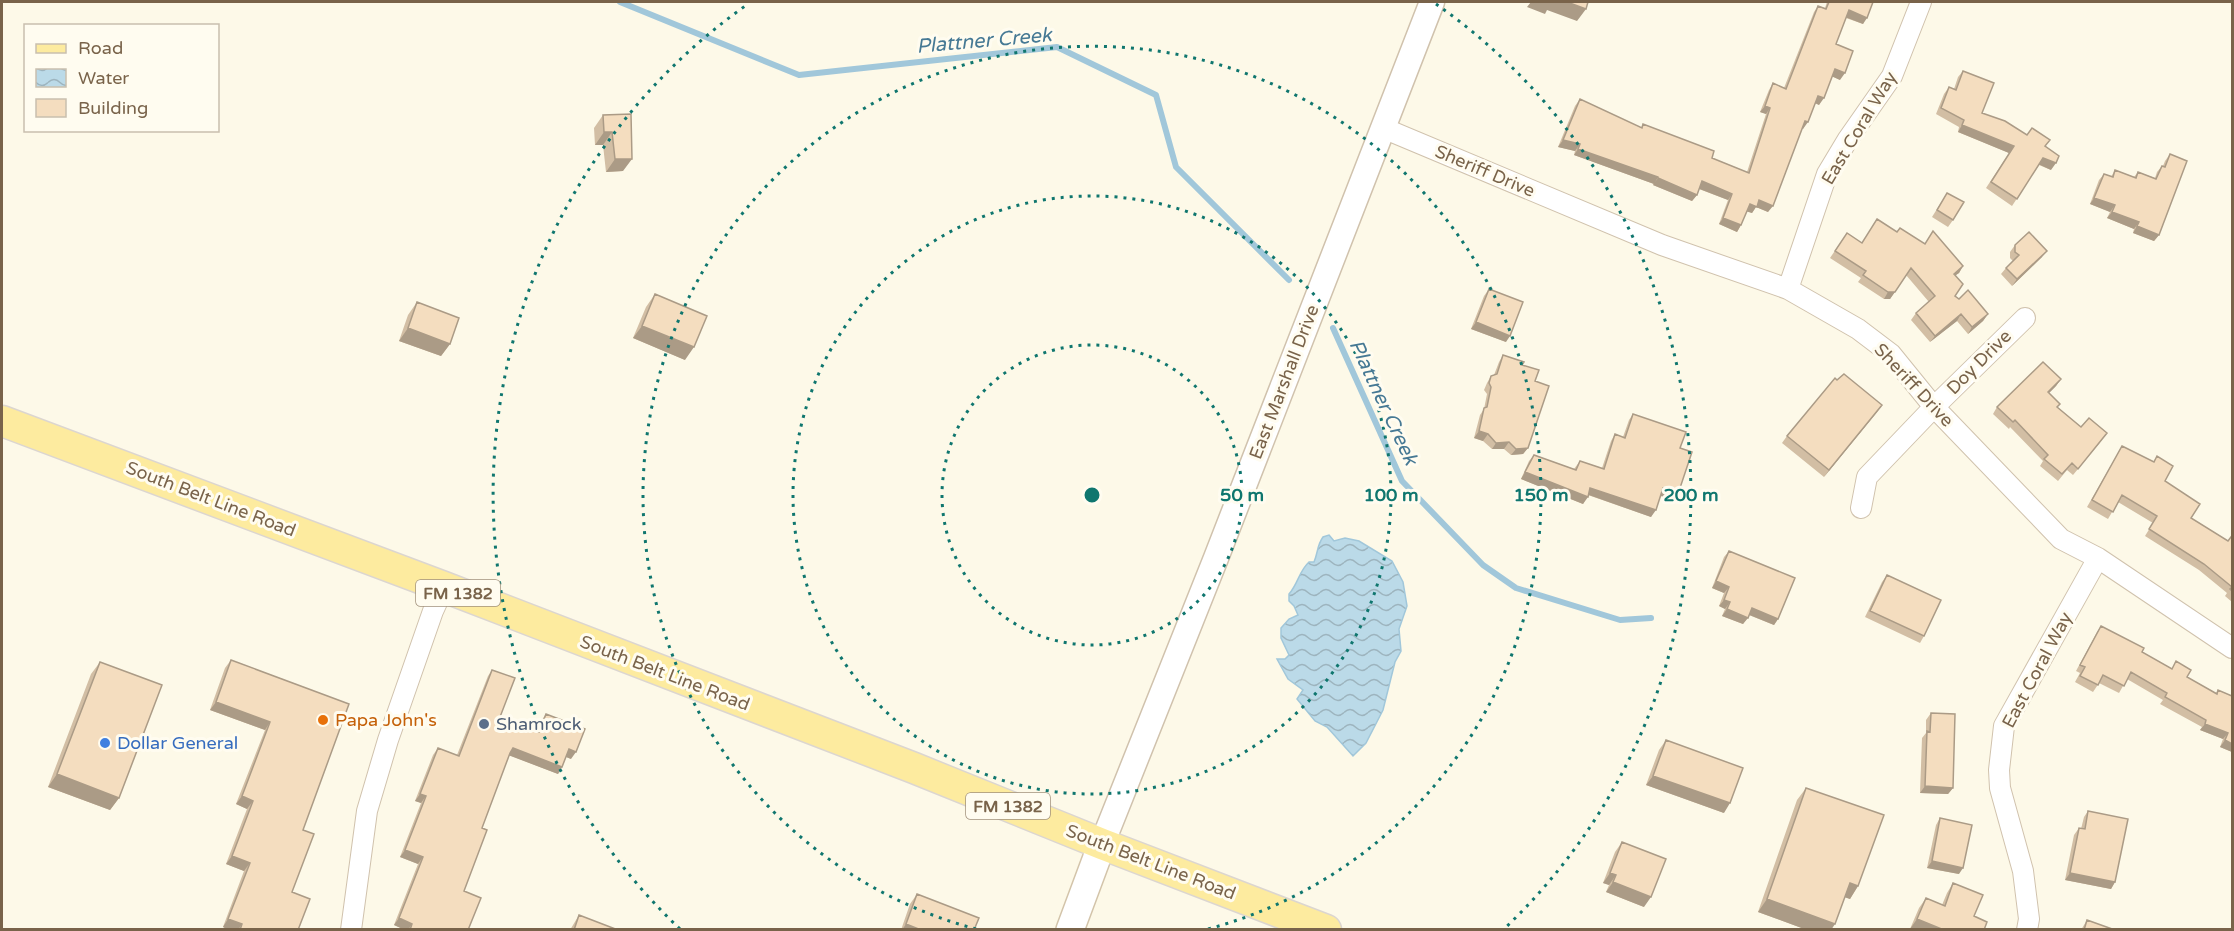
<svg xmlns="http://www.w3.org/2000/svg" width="2234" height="931" font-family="'Varela Round',sans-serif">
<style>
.water{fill:url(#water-waves);stroke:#a1c7da;stroke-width:1.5}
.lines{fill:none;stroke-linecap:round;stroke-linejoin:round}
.stream{stroke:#a1c7da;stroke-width:6}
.minor-casing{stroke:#d0c2ad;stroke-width:22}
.tertiary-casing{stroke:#d0c2ad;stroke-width:27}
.secondary-casing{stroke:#d3c4aa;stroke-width:30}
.primary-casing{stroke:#dcd6d0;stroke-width:33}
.minor{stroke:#fff;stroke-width:20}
.tertiary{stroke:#fff;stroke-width:24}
.secondary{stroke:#fff;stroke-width:27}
.primary{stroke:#fdeb9f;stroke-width:30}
.wall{fill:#d2bea4}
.shaded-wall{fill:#ab9b86}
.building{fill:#f4ddbf;stroke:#ab9b86;stroke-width:1.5}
.ring{fill:none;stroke:#0f766e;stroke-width:3;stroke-dasharray:3 6}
.food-dot{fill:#e8710a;stroke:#fffcf0;stroke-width:2}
.service-dot{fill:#5c6f8a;stroke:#fffcf0;stroke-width:2}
.shop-dot{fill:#3f7fe0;stroke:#fffcf0;stroke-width:2}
.labels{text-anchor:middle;stroke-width:6;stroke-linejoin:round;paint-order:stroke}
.shield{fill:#fffcf0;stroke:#a1917c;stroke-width:1.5}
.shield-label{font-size:16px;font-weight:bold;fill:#79634a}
.street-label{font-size:18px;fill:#79634a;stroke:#fffcf0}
.food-label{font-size:18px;fill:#c56008;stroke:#fffcf0;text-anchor:start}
.service-label{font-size:18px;fill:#4e5e75;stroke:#fffcf0;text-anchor:start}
.shop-label{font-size:18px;fill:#366cbe;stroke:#fffcf0;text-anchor:start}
.water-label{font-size:20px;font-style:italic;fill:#467994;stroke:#fffcf0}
.centre{fill:#0f766e;stroke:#fffcf0;stroke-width:3}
.ring-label{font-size:18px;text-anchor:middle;font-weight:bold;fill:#0f766e;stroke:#fffcf0;stroke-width:6;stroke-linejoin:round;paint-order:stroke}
</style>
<defs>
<pattern id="water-waves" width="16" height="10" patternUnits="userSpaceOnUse" patternTransform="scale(1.5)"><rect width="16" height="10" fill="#bbdae8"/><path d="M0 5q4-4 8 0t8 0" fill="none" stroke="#9db4be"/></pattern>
</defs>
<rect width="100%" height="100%" fill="#fdf9e8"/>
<path class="water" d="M1329,535L1334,541L1345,538L1359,541L1392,561L1403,582L1407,606L1399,629L1401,651L1395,662L1383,710L1366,743L1353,756L1327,727L1315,721L1297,699L1303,690L1288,679L1277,659H1285L1289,655L1281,638V628L1289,619L1298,615L1294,606L1289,601V594C1298,584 1299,571 1309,562H1314C1318,553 1317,545 1323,537Z"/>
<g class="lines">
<path class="stream" d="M620,2L799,75L1057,47L1156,95L1176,167L1289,280
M1333,328L1402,481L1483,565L1516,588L1620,620L1651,618"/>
<g class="minor-casing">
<path id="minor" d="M1383,128L1662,245L1788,289L1858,329L1891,354L1934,407L2061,539L2098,558L2232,648
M1788,289L1827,174L1848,139L1892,76L1921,2
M1861,508L1867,477L1934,407L2025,318
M351,930L367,811L388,740L433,611L444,587
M2027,930L2029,919L2023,871L2000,788L1999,770L2004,726L2098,558"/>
</g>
<g class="tertiary-casing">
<path id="tertiary" d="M1102,844L1216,558L1432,2"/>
</g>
<g class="secondary-casing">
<path id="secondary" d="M1070,930L1102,844"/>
</g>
<g class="primary-casing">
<path id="primary" d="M2,421L444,587L914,768L1102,844L1326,930"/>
</g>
<use href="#minor" class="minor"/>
<use href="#tertiary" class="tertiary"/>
<use href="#secondary" class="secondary"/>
<use href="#primary" class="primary"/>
</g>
<path class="wall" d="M1827,2H1873L1863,24L1846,18L1836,44L1840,80L1832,76L1819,105L1815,103L1803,129H1802L1768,212L1756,207L1752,213L1747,211L1741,225L1737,232L1719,224L1728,200L1699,189L1697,195L1692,201L1653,185L1654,184L1574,155L1575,151L1558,147L1575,106L1580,99L1641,128L1643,124L1712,158L1747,172L1766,114L1760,112L1769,90L1773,83L1784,88L1814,12L1818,6L1825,8Z
M1963,71L1982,113L2045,146L2051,170L2039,165L2012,206L1986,188L2009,153L1958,132L1959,127L1936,114L1944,94L1949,87L1954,89L1958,77Z
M631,114L623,171L606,172L603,145H595L594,128L603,115Z
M2170,154L2159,235L2154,241L2133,233L2134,229L2107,218L2110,212L2090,204L2099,180L2104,174L2111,177L2115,170L2134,177L2138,172L2155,178L2157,172L2162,166H2163L2165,161Z
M1947,193L1953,220L1948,227L1932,217Z
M1897,232L1924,244L1963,266L1959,273L1955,275V296L1959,299L1988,314L1983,321L1968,334L1957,321L1930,342L1911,320L1916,313L1929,302L1906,275L1890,299H1884L1858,282L1861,278L1830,258L1847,233L1862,243Z
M2015,245L2042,257L2012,286L2001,274L2006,268L2013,261L2010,258V252Z
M1489,289L1506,342L1471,329L1484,296Z
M655,294L685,360L633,338L646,307Z
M417,302L450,344L441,356L399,341L408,315Z
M1503,355L1522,365L1535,381L1528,448L1523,454L1511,455L1504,449H1492L1483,441L1474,438L1480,415L1484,409L1487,394L1484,390L1487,383L1491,376L1494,375L1499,362Z
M2061,379L2056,386L2049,393L2060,404L2057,407L2081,427L2102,440L2073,475L2067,470L2058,481L2040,466L2043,461L2010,427L2009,429L1993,414L1997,407Z
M1877,412L1824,477L1782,443L1787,436Z
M1633,414L1680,448L1673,500L1661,496L1651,517L1588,495L1583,504L1521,479L1529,461L1534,455L1574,469L1580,461L1602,468L1611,441L1615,434L1623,437L1629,420Z
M2122,446L2153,462L2157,456L2165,481L2191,518L2228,541L2232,538V602L2225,596L2227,593L2199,570L2145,536L2153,523L2118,502L2108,519L2087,507Z
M1729,551L1778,619L1774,625L1749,615L1743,624L1722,616L1725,609L1719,606L1724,593L1712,588L1724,557Z
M1887,575L1924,636L1920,643L1865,617L1882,582Z
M2101,626L2142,652L2172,669L2176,661L2187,677L2216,693L2218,690L2232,696V752L2220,747L2223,739L2200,730L2202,727L2160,704L2163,700L2127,679L2119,693L2099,683L2093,692L2075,682L2080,673L2076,671L2097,632Z
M231,660L349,704L303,830L292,892L298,930H229L223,927L244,871L226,864L247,809L236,804L265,730L210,710L225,668Z
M100,662L119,798L110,810L48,787L91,674Z
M492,670L500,717L537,731L541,721L546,714L571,759L566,757L562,767L558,774L509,755L482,828L464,891L468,930H405L394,925L418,864L400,857L421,803L415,801L433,755L438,748L457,755L488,676Z
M1931,713L1953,788L1948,794L1920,793L1922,738L1926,733V720Z
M1666,740L1724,813L1646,785L1659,750Z
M1806,788L1858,886L1850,899L1845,897L1831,930H1807L1758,912L1797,800Z
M2088,811L2115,882L2111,889L2065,880L2074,835L2079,828L2081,829L2084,817Z
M1940,818L1959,874L1927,868L1936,825Z
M1622,842L1644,907L1606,892L1609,885L1603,883L1615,852Z
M1953,883L1974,916L1984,930H1913L1910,929L1919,908L1926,898L1942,905L1947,893Z
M917,894L974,930H901L910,904Z
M579,915L618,930H570Z
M2087,920L2115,930H2081Z"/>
<path class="shaded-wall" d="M1531,2H1567L1586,9L1577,21L1547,10L1545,14L1527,7Z
M1849,10L1867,18L1863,24L1845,17Z
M1835,69L1845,73L1840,80L1831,76Z
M1818,96L1824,98L1819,105L1813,102Z
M1765,106L1770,108L1766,114L1760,112Z
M1805,121L1808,122L1803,129L1800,128Z
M1962,125L2014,146L2009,153L1958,132Z
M604,132H612L603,145H595Z
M1563,140L1580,144L1575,151L1558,147Z
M1578,149L1658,177L1654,184L1574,155Z
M2043,158L2056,163L2051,170L2038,164Z
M615,159H632L623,171L606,172Z
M1658,178L1697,195L1692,201L1653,185Z
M1702,181L1732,194L1728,200L1697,188Z
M2094,198L2115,205L2110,212L2090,204Z
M1759,200L1773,206L1768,212L1756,207L1752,213L1745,211L1750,204Z
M2112,212L2139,222L2134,229L2107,218Z
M1723,218L1741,225L1737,232L1719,224Z
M2137,226L2159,235L2154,241L2133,233Z
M2047,251L2042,257L2012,286L2017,279Z
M1963,266L1959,273L1949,280L1954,274Z
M1888,292H1895L1890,299H1884Z
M1961,314L1957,321L1930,342L1935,336Z
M1988,314L1983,321L1968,334L1972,327Z
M1476,322L1510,336L1506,342L1471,329Z
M642,326L694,347L685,360L633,338Z
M408,328L450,344L441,356L399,341Z
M2061,379L2056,386L2043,399L2048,392Z
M1882,405L1877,412L1824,477L1829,470Z
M1479,431L1488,434L1483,441L1474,438Z
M1509,442L1504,449H1492L1496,443Z
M1528,448L1523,454L1511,455L1516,449Z
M1525,472L1588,497L1583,504L1521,479Z
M1590,488L1656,510L1651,517L1586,494Z
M1663,488L1678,494L1673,500L1658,495Z
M1716,581L1729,587L1724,593L1712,588Z
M1724,600L1730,602L1725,609L1719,606Z
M1752,608L1778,619L1774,625L1747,614Z
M1727,609L1748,618L1743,624L1722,616Z
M216,702L270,722L265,730L210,710Z
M2205,724L2228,733L2223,739L2200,730Z
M2225,740L2232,744V752L2220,747Z
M513,748L562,767L558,774L508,755Z
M569,749L576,752L571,759L564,756Z
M57,774L119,798L110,810L48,787Z
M1653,776L1730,803L1724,813L1646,785Z
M1925,786L1953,788L1948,794L1920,793Z
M420,794L426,796L421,803L415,801Z
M242,796L253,801L247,809L236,804Z
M405,850L423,857L418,864L400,857Z
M232,856L250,863L244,871L226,864Z
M1932,861L1963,868L1959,874L1927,868Z
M1610,873L1616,875L1609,885L1603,883Z
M2070,873L2115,882L2111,889L2065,880Z
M1613,882L1651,897L1644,907L1606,892Z
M1850,883L1858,886L1850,899L1841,896Z
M1767,899L1835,924L1831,930H1807L1758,912Z
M399,918L412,924L408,930H405L394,925Z
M228,919L242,924L238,930H229L223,927Z
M1917,919L1944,930H1913L1910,929Z
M906,924L921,930H902Z"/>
<path class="building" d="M1567,2H1588L1586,9Z
M1829,2H1873L1867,18L1849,10L1836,44L1853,51L1845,73L1835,69L1824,98L1818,96L1808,122L1805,121L1773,206L1759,200L1757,207L1750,204L1741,225L1723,218L1732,194L1702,181L1697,195L1658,178V177L1578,149L1580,144L1563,140L1580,99L1642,128L1643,124L1714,151L1712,158L1749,173L1770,108L1765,106L1773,83L1786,89L1818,6L1826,9Z
M1963,71L1994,83L1982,113L2005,121L2027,135L2032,128L2050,140L2045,146L2059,156L2056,163L2043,158L2017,199L1991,182L2014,146L1962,125L1964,120L1941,108L1949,87L1956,90Z
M631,114L632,159H615L612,132H604L603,115Z
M2170,154L2187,161L2159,235L2137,226L2139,222L2112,212L2115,205L2094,198L2104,174L2113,177L2115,170L2136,178L2138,172L2156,179L2162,166L2165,167Z
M1947,193L1964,202L1953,220L1937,210Z
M1877,219L1897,232L1900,228L1925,244L1933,231L1963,266L1954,274L1963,284L1955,296L1959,299L1968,290L1988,314L1972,327L1961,314L1935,336L1916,313L1935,296L1911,268L1895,292H1888L1863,275L1866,271L1835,251L1847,233L1862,243Z
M2029,232L2047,251L2017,279L2006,268L2019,255L2015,252V245Z
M1489,289L1523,302L1510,336L1476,322Z
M655,294L707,316L694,347L642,326Z
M417,302L459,318L450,344L408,328Z
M1503,355L1524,362L1522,365L1539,370L1535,381L1549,386L1528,448L1516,449L1509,442L1496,443L1488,434L1479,431L1484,408L1487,407L1491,387L1489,383L1491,376L1497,374Z
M2043,362L2061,379L2048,392L2060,404L2057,407L2081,427L2089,418L2107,433L2078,469L2072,463L2062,474L2044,459L2048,455L2015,420L2013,422L1997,407Z
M1844,374L1882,405L1829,470L1787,436L1835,378L1837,380Z
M1633,414L1686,432L1680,448L1692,452L1678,494L1663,488L1656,510L1590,488L1588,497L1525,472L1534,455L1576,470L1580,461L1604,469L1615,434L1625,438Z
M2122,446L2154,462L2157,456L2173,466L2165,481L2200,504L2191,518L2228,541L2231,537L2232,538V591L2230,589L2232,587L2204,564L2149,529L2157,516L2122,495L2113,512L2092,500Z
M1729,551L1795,578L1778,619L1752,608L1748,618L1727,609L1730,602L1724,600L1729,587L1716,581Z
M1887,575L1941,600L1924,636L1870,611Z
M2101,626L2144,648L2142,652L2172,669L2176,661L2191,670L2187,677L2217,694L2218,690L2232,696V744L2225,740L2228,733L2205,724L2206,720L2165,697L2167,693L2131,672L2124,686L2103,675L2098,685L2080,676L2085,667L2080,665Z
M231,660L349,704L303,830L314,834L292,892L310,899L298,930H240L242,924L228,919L250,863L232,856L253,801L242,796L270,722L216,702Z
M100,662L162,685L119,798L57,774Z
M492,670L515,678L500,717L539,732L546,714L585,729L576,752L569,749L562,767L513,748L510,753L482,828L487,830L464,891L481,898L468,930H410L412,924L399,918L423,857L405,850L426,796L420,794L438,748L459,756Z
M1931,713L1955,714L1953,788L1925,786L1927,731L1930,732Z
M1666,740L1743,768L1730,803L1653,776Z
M1806,788L1884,815L1858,886L1850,883L1835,924L1767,899Z
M2088,811L2128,819L2115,882L2070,873L2079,828L2085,829Z
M1940,818L1972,825L1963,868L1932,861Z
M1622,842L1666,859L1651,897L1613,882L1616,875L1610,873Z
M1953,883L1983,895L1974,916L1987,922L1984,930H1944L1917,919L1926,898L1945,906Z
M917,894L979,918L974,930H921L906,924Z
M579,915L618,930H574Z
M2087,920L2115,930H2084Z"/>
<g class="ring">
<circle cx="1092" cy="495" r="150"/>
<circle cx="1092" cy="495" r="299"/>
<path d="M976 929A449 449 0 1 1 1208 929"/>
<path d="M680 929A599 599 0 0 1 748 4M1436 4A599 599 0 0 1 1504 929"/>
</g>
<circle class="food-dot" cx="323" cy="720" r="6"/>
<circle class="service-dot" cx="484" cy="724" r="6"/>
<circle class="shop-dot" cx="105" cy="743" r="6"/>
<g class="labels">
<g class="shield">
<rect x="416" y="580" width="84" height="26" rx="4.5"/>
<rect x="966" y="793" width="84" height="26" rx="4.5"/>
</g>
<g class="shield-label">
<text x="458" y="599">FM 1382</text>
<text x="1008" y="812">FM 1382</text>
</g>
<g class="street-label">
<text transform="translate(1859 128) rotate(-59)" y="6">East Coral Way</text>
<text transform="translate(1485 171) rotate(23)" y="6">Sheriff Drive</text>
<text transform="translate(1979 362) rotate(-45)" y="6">Doy Drive</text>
<text transform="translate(1284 382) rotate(-69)" y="6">East Marshall Drive</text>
<text transform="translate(1914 385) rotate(47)" y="6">Sheriff Drive</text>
<text transform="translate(211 499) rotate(21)" y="6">South Belt Line Road</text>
<text transform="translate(2037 670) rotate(-62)" y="6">East Coral Way</text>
<text transform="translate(665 673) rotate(21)" y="6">South Belt Line Road</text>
<text transform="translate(1151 862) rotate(21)" y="6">South Belt Line Road</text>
</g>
<g class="food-label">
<text x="335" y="726">Papa John's</text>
</g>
<g class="service-label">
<text x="496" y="730">Shamrock</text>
</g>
<g class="shop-label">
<text x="117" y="749">Dollar General</text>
</g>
<g class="water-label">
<text transform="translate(984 40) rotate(-5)" y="7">Plattner Creek</text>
<text transform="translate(1384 402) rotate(65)" y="7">Plattner Creek</text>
</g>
</g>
<circle cx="1092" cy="495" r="9" class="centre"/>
<g class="ring-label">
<text x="1242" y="501">50 m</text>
<text x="1391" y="501">100 m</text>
<text x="1541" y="501">150 m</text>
<text x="1691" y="501">200 m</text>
</g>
<rect width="2234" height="931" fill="none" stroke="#79634a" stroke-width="6"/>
<rect x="24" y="24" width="195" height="108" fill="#fffcf0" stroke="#c9bfae" stroke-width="1.5"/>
<rect x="36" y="44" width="30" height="9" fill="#fdeb9f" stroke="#c9bfae" stroke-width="1.5"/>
<text x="78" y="54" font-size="18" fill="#79634a">Road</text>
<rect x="36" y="69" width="30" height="18" fill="url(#water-waves)" stroke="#c9bfae" stroke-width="1.5"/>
<text x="78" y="84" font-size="18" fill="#79634a">Water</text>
<rect x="36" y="99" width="30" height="18" fill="#f4ddbf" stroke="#c9bfae" stroke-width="1.5"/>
<text x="78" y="114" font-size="18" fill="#79634a">Building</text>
</svg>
